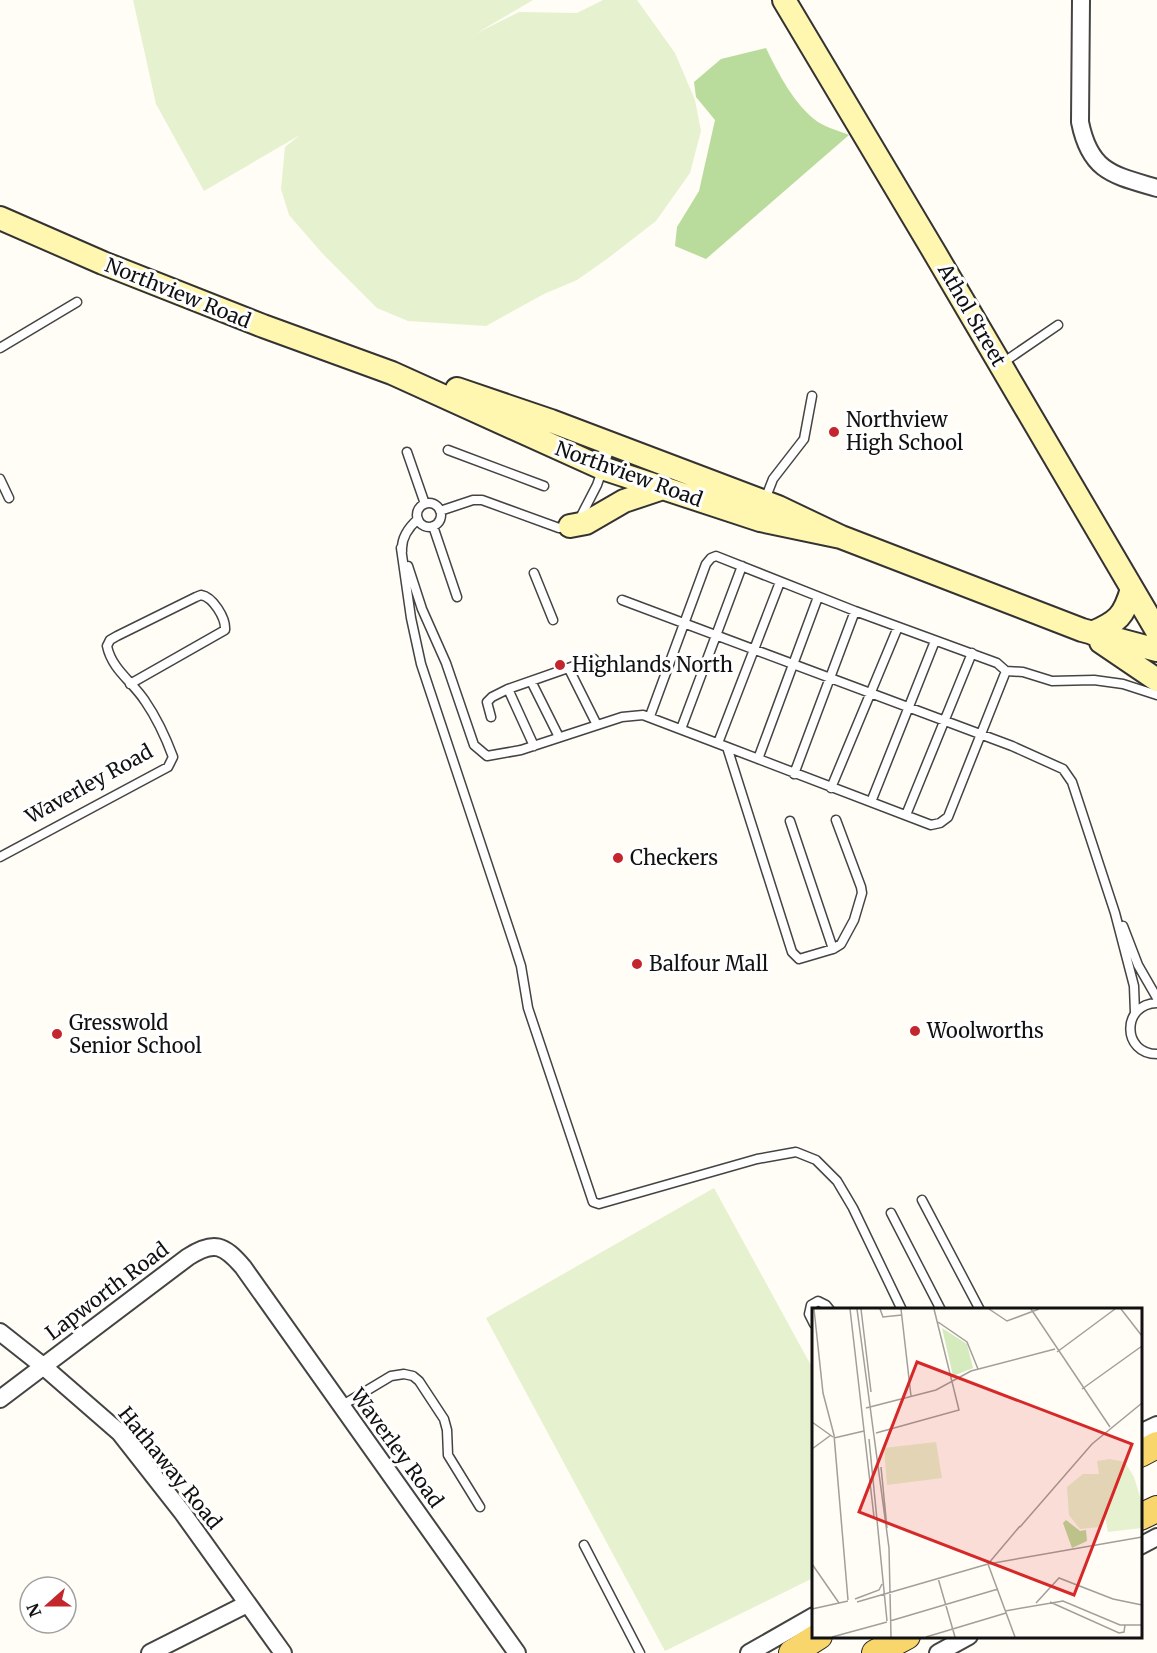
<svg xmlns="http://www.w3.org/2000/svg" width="1157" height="1653" font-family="Merriweather,serif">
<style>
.forest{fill:#b9dc9c}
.pitch{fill:#e6f2cf}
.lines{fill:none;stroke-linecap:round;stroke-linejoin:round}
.service-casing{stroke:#444;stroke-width:11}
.minor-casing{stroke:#444;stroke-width:20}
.secondary-casing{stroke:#333;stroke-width:26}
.primary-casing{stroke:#222;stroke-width:28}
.service{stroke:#fff;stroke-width:8}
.minor{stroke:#fff;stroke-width:16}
.secondary{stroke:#fff6b0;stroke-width:22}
.primary{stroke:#f9d66b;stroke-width:26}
.poi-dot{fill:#c4262e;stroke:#fff;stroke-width:2}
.labels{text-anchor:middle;stroke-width:6;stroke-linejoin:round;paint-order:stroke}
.street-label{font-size:20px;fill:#111;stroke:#fff}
.poi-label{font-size:20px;fill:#111;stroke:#fff;text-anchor:start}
.inset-road{fill:none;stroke:#a09f9a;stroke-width:1.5}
.view{fill:#d62828;fill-opacity:0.15;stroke:#d62828;stroke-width:3}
.inset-edge{fill:none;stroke:#111;stroke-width:3}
</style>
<rect width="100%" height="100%" fill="#fffdf5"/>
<path class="forest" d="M766,48C778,73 795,106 818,122C827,128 840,131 849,135L706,259L675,246L677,227L699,191L715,120L696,97L694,82L721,59Z"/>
<path class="pitch" d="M133,0H533L477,33L519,12L577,13L603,0H637L675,53L695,100L701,131L690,173L656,221L607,259L577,280L544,294L486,326L408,321L377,308L322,253L289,215L281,189L285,147L300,135L204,191L156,104Z
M714,1188L813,1369V1578L665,1651L486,1318Z"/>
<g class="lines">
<g class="service-casing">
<path id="service" d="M0,348L77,302
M1001,364L1058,325
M448,450L544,486
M407,452L425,504
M0,479L9,498
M764,502L773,479L804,439L812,396
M417 515a12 12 0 1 1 24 0a12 12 0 1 1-24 0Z
M440,511L473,500H482L559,528L570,526
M580,518L597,485L611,445
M433,526L457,597
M401,548L411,618L421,664L514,944L521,966L528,1008L593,1202L599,1204L757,1159L796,1152L816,1160L837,1181L853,1208L902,1310
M402,551C401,538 409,527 418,519
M408,566L422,609L446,663L474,745L487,756L521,750L622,717L643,715L727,747L792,952L799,959L833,949L841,944L854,920L862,893L861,887L836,820
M534,573L553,620
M622,600L1012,746L1063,769L1072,782L1115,913L1134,986L1135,1013
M569,669L597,725
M1006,671L1023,672L1052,681L1094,680L1123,684L1157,695
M531,681L559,737
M650,716L706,564L711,558L716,556L855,611L997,663L1006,671L948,817L940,823L931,825L727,747
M491,717L487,702L492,697L508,689
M681,729L742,566
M718,743L780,582
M534,746L508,689L594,659
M758,759L818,597
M794,774L855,611
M831,788L898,627
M871,802L935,641
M906,815L972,653
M790,821L833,949
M0,857L168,767L173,757C166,738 156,717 145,701C133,682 112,670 107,646L110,640L117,636L196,597L201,595C213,597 226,618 225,630L130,684
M1123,926L1138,965L1157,998
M1157,1003C1121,1004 1122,1054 1157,1054
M922,1200L980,1310
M891,1213L941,1310
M814,1324L809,1314L811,1305L818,1301L826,1305L830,1310
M341,1406L391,1376L404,1374L413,1376L419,1381L444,1419L447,1430L448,1455L480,1507
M584,1545L640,1653"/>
</g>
<g class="minor-casing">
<path id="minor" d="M1081,0L1080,122C1090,172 1113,175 1157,188
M0,1332L43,1366L120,1433L182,1512L283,1653
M0,1399L188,1257C214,1240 224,1245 243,1267L517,1653
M1140,1433L1157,1425
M1140,1546L1157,1537
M150,1653L247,1604
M749,1653L814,1616
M938,1653L969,1636"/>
</g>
<g class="secondary-casing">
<path id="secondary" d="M784,0L936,255L1157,631
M0,218L103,263L263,326L392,373L602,468L760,520L841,537
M457,389L551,421L778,507L841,537L1082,630L1157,650
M570,526L586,523L624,501L663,488
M1092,633C1118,622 1124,616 1132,589
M1101,642L1157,680"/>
</g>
<g class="primary-casing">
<path id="primary" d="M1140,1454L1157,1445
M1140,1517L1157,1509
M792,1653L819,1636
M875,1653L907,1636"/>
</g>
<use href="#service" class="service"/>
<use href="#minor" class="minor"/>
<use href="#secondary" class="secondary"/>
<use href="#primary" class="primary"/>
</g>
<g class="poi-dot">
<circle cx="834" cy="432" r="6"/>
<circle cx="560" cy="665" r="6"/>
<circle cx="618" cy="858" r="6"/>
<circle cx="637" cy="964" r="6"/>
<circle cx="915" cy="1031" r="6"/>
<circle cx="57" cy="1034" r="6"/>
</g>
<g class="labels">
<g class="street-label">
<text transform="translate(178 293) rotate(22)" y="7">Northview Road</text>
<text transform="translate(972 315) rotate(60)" y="7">Athol Street</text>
<text transform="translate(629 474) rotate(20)" y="7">Northview Road</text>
<text transform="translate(89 784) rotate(-29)" y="7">Waverley Road</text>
<text transform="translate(107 1291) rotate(-37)" y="7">Lapworth Road</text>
<text transform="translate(397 1448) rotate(54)" y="7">Waverley Road</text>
<text transform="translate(170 1468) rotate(51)" y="7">Hathaway Road</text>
</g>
<g class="poi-label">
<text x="846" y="427">Northview<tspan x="846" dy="23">High School</tspan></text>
<text x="572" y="672">Highlands North</text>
<text x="630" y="865">Checkers</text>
<text x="649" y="971">Balfour Mall</text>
<text x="69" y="1030">Gresswold<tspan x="69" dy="23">Senior School</tspan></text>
<text x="927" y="1038">Woolworths</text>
</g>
</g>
<g transform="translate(812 1308)">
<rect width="330" height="330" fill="#fffdf5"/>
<path d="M130,20L155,36L161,60L141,68Z" fill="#d5ebbd"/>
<path d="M254,212L268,223L274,222L275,233L260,240L251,215Z" fill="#b9dc9c"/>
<path d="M124,134L130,170L75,177L72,140ZM298,151L313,154L322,169L330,195V220L296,224L292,203L288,219L268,221L257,207L255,179L271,166H287L285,153Z" fill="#e6f2cf"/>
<path class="inset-road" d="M2,1L11,85L22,127L36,292M38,1L62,209M45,1L77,240L79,329M49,1L59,84M68,1L71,9L90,7M89,1L99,88M177,1L195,13L227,1M219,1L298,119M309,1L330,28M126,14L155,34L166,61M245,44L303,1M270,81L330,38M54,100L124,82L159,63L243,41M0,114L21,129M64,125L147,102L122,1M22,130L52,123M57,131L75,313M0,141L19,127M69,159L75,220M208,219L280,136L330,95M0,256L27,295M176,256L203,329M176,256L208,218M126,270L143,329M43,291L67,282L70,276M45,294L176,256L330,229M238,294L307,325L312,324L313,317M224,295L247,270L301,291L330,297M0,301L36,293M193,303L251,293L308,317H330M78,313L186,281M20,329L75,314M114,329L194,305"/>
<path class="view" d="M105,54L320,136L262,287L47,204Z"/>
<rect width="330" height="330" class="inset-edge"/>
</g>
<g transform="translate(48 1605) rotate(249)"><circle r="28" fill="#ffffff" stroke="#a0a0a0" stroke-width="1.5"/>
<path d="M0-4.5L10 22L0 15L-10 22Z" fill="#c4262e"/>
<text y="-9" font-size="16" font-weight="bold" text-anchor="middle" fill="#111111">N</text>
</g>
</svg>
